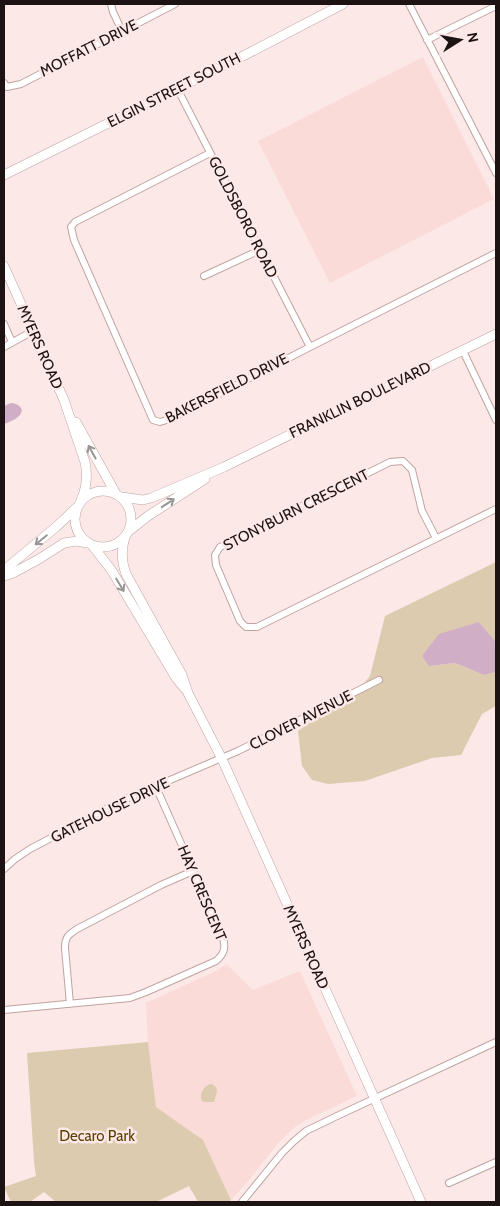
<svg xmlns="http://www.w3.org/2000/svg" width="500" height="1206" font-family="Cabin,sans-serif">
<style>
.built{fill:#fadbd7}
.green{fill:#dccbaf}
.water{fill:#cfaec6}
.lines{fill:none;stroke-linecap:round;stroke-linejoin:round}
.street-casing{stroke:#bfa39f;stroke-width:8}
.secondary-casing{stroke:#bfa39f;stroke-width:10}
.street{stroke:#fff;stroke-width:6}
.secondary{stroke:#fff;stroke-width:9}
.oneway{stroke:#999594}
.labels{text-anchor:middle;stroke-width:5;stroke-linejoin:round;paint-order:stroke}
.street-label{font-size:15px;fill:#1d1312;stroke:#fce9e7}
.park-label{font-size:15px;fill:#5b3e01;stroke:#fce9e7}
</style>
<rect width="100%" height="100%" fill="#fce9e7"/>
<path class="built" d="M423,57L494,199L330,283L258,141Z
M226,964L253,990L300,971L357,1096L306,1120L295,1127L279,1142L244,1186L231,1200L203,1140L156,1107L148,1042L146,1003L218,970Z"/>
<path class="green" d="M496,562V642L479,622L429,666L455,663L484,675L496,672V706L482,714L461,755L432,758L365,781L328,784L312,780L302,766L298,731L361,687L370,676L385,616Z
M148,1042L156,1107L203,1140L231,1200L229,1202H198L189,1186L156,1202H56L44,1192L30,1202H11L4,1187L36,1176L34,1162L27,1053Z
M210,1084H212L216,1087L217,1091L214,1102H205L202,1101C199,1094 203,1087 210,1084Z"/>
<path class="water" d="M11,403C18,403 26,409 19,416C15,420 9,422 4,424V406Z
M479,622L496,642V672L484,675L455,663L429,666L422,656L439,634Z"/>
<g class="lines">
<g class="street-casing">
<path id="street" d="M111,4L113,12L122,31
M409,4L496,173
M427,40L496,6
M4,83L7,87L21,84L175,4
M177,88L310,347
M210,153L75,222L71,227L74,240L153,420L160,422L170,419L310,347L496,253
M204,276L260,250
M4,324L12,342
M4,347L33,331
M463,351L496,420
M436,538L422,511L412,470L403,461L390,462L220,547L215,555L216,565L240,621L246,627H257L496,509
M4,869L15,859L30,849L108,808L128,798L238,751L379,680
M70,1004L65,948C65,937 68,935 77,929L161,885L193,871
M4,1010L130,998L146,992L216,961C224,954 226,948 223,938L156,787
M449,1183L496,1162
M242,1202L282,1153L293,1142L306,1131L337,1116L496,1042"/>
</g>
<g class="secondary-casing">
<path id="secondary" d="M4,175L245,55L343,4
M4,266L64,400L85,462C88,476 87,487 81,500
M76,422L116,494
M75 519a28 28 0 1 1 56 0a28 28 0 1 1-56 0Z
M121,497L143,500L151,498L224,467L496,334
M129,531L148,516L205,479
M125,537C121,550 121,561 126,574L182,675L188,693L222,759L421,1202
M92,545L112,571L176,678L185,689
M4,572L9,566L56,527L76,508
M4,576L13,573L39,559L64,543L77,541L87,543"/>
</g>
<use href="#street" class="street"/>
<use href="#secondary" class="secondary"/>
</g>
<defs><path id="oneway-shaft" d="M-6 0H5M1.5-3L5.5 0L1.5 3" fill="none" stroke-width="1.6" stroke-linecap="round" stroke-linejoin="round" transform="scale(1.25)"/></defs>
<g class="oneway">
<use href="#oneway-shaft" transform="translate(92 452) rotate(-119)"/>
<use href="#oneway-shaft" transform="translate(168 503) rotate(-33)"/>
<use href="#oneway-shaft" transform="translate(41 540) rotate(141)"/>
<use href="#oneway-shaft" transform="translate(120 585) rotate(59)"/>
</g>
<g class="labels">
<g class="street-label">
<text transform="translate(89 48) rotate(-27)" y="5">MOFFATT DRIVE</text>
<text transform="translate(174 90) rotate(-27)" y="5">ELGIN STREET SOUTH</text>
<text transform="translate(243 217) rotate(63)" y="5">GOLDSBORO ROAD</text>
<text transform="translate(40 347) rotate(66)" y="5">MYERS ROAD</text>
<text transform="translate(227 388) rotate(-27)" y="5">BAKERSFIELD DRIVE</text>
<text transform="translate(360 400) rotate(-26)" y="5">FRANKLIN BOULEVARD</text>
<text transform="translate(296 510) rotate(-27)" y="5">STONYBURN CRESCENT</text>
<text transform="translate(301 720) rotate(-27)" y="5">CLOVER AVENUE</text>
<text transform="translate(110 810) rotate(-26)" y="5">GATEHOUSE DRIVE</text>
<text transform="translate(202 893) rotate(67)" y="5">HAY CRESCENT</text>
<text transform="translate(306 947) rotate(66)" y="5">MYERS ROAD</text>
</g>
<g class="park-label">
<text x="97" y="1141">Decaro Park</text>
</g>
</g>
<rect width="500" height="1206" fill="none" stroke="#1d1312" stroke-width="10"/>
<g transform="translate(460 40) rotate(79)" stroke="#fce9e7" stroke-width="4" paint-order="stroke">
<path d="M0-4L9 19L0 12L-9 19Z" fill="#1d1312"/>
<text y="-8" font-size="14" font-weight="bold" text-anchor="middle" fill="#1d1312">N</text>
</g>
</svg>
